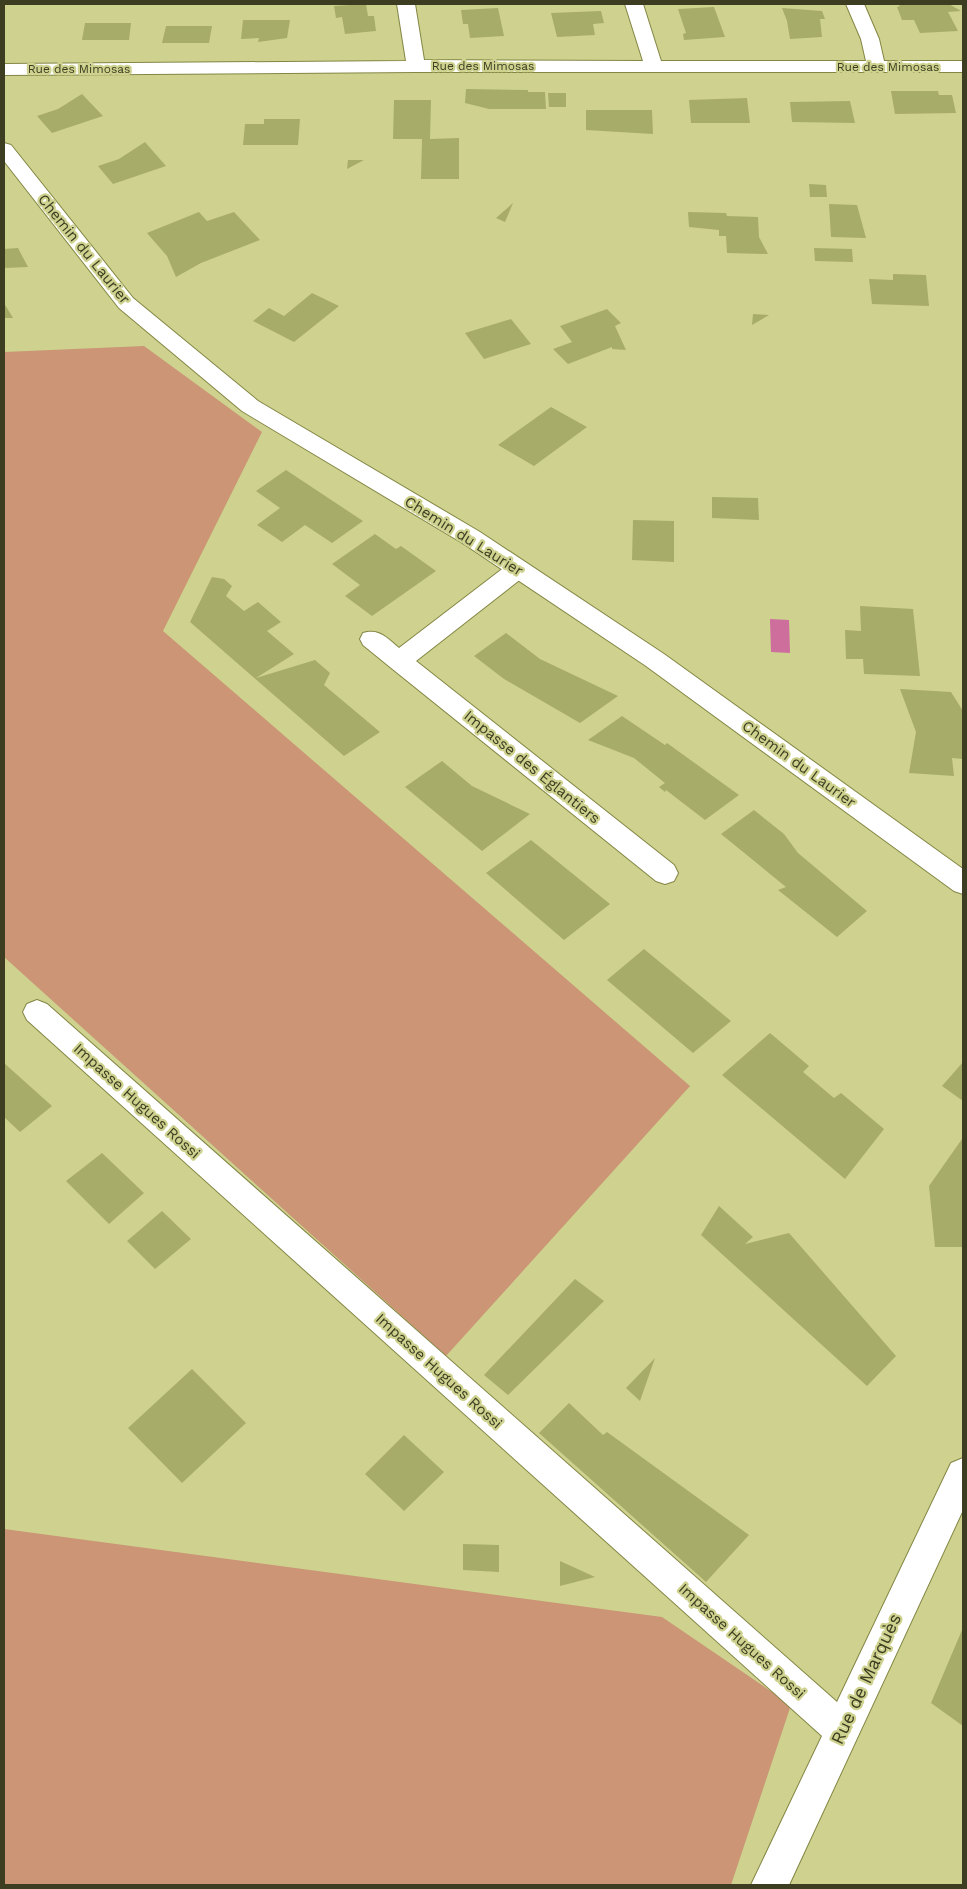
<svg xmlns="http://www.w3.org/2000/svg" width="967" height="1889" font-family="'Work Sans',sans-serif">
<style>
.green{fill:#cb9576}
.water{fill:#cd6e9c}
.building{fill:#a8ac69}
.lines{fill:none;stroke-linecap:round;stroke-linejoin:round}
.minor-casing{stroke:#838644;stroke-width:2}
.tertiary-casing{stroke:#838644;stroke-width:2}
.minor{fill:#fff;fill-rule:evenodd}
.tertiary{fill:#fff;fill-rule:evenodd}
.labels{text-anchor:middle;stroke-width:4.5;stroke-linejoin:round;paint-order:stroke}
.far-street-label{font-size:12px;fill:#3c3d21;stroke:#ced28e}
.street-label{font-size:15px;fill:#3c3d21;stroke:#ced28e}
.near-street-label{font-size:18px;fill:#3c3d21;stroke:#ced28e}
</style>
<rect width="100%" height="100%" fill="#ced28e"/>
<path class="green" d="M144,346L262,432L163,631L690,1086L446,1356L4,957V352Z
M4,1529L662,1617L791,1705L731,1885H4Z"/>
<path class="water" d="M770,619L789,620L790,653L771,652Z"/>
<path class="building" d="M366,4L368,16H374L376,31L345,34L342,17L336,18L334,6Z
M898,4H949L961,11L948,12L958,31L920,33L914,20H902L897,7L900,6Z
M714,7L725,37L684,40L683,34L686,33L678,9Z
M498,8L504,36L470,38L468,24H463L461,10Z
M782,8L822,11L825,19H820L822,37L790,39L787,21Z
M601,11L604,23L593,24L595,35L557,37L551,13Z
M243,20H290L287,38L258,42L259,38L241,39Z
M85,23H131L129,40H82Z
M166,26H212L209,43H162Z
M466,89L528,90V92H545L546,109H489L465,103Z
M891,91H938L939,95H952L956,113L895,114Z
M548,93H566V107H549Z
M82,94L103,116L52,133L37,116L58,109Z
M747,98L750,123H691L689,100Z
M394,100H431L430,139L459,138V179H421L422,139H393Z
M850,101L855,123L792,122L790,102Z
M586,110H652L653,134L586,130Z
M264,119H300L298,145H243L245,124H264Z
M145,142L166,166L113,184L98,166L119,159Z
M348,160H364L347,169Z
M809,184L826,185L827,197H810Z
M513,203L505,222L496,218Z
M829,204L857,205L866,238L831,237Z
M199,212L207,221L234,212L260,240L201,263L176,277L167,256L147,233Z
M688,212L726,213L727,216L758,217L759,237L768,254L727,253L726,236H719V230L689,227Z
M18,248L28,267L4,268V249Z
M814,248L852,249L853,262L815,261Z
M893,274L926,275L929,306L872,304L869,279L893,280Z
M312,293L339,306L294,342L253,321L269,308L284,316Z
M4,303L13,318H4Z
M607,309L621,323L615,326L626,350L612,349V347L568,364L553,349L572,342L560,326Z
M753,314L769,315L752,325Z
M511,319L531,344L484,359L465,333Z
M551,407L587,427L534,466L498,445Z
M286,470L363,521L332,543L305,525L282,542L257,525L280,508L256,491Z
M712,497L758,498L759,520L712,518Z
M633,520L674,521V562L632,560Z
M375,534L396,549L401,546L436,571L372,616L345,596L360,585L332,564Z
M212,577L224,579L232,586L226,596L244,611L258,602L281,622L267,631L294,654L256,678L315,660L330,673L324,685L380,732L344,756L190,622Z
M860,606L913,609L920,676L864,674L863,659H846L845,630L861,631Z
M506,633L540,659L618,696L580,723L504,679L474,656Z
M900,689L951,692L963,711V759L952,758L954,776L909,773L916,732Z
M622,716L665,745L667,743L739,795L705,820L666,790L665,792L659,787L665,783L634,758L588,740Z
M442,761L472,786L530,814L482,851L405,787Z
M754,810L784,834L798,853L867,911L837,937L778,890L786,887L721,834Z
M531,840L610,904L564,940L486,873Z
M644,949L731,1021L693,1053L607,980Z
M770,1033L809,1066L803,1072L834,1098L841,1093L884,1129L845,1179L722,1075Z
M963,1062V1101L942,1086Z
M4,1063L52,1106L20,1132L4,1117Z
M962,1139L963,1247H935L929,1186Z
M102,1153L144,1193L109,1224L66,1181Z
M719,1206L753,1237L745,1244L789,1233L896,1356L867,1386L701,1235Z
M162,1211L191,1239L155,1269L127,1241Z
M575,1279L604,1301L508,1395L484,1375Z
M655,1358L640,1401L626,1388Z
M192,1369L246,1423L182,1483L128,1428Z
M569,1403L603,1435L607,1432L749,1535L706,1582L539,1433Z
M404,1435L444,1472L404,1511L365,1474Z
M463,1544L499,1545V1572L463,1570Z
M560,1561L595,1577L560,1586Z
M962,1630L963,1631V1726L931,1703Z"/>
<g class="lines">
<g class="minor-casing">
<path id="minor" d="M397,4H415L424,60L643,61L625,4H643L661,61H866L861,39L846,4H864L879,39L884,61H963V72H416L4,75V64L406,61Z
M518,561L526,563L530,569L526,575L416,661L674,865L678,873L674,881L665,884L656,881L390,667L363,645L360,639L363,633C379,628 387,638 399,648L510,563Z
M37,1000L47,1004L837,1702L951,1463L963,1458V1510L789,1885H751L822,1736L27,1020L23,1012L27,1004Z"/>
</g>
<g class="tertiary-casing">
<path id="tertiary" d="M4,143L11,145L133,298L258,401L480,532L664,654L963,869V894L954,891L646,666L464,544L242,411L119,308L4,161Z"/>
</g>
<use href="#minor" class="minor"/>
<use href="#tertiary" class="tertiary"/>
</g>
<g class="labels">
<g class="far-street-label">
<text x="483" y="70">Rue des Mimosas</text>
<text x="888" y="71">Rue des Mimosas</text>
<text x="79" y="73">Rue des Mimosas</text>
</g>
<g class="street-label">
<text transform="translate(84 249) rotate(51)" y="5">Chemin du Laurier</text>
<text transform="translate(464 536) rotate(32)" y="5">Chemin du Laurier</text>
<text transform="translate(799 764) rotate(36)" y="5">Chemin du Laurier</text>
<text transform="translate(532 767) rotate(39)" y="5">Impasse des Églantiers</text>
<text transform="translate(137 1101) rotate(42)" y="5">Impasse Hugues Rossi</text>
<text transform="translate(439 1371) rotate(42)" y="5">Impasse Hugues Rossi</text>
<text transform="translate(742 1641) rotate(42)" y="5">Impasse Hugues Rossi</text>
</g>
<g class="near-street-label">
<text transform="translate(866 1679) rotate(-65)" y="6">Rue de Marquès</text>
</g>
</g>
<rect width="967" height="1889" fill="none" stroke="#3c3d21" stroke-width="10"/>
</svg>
